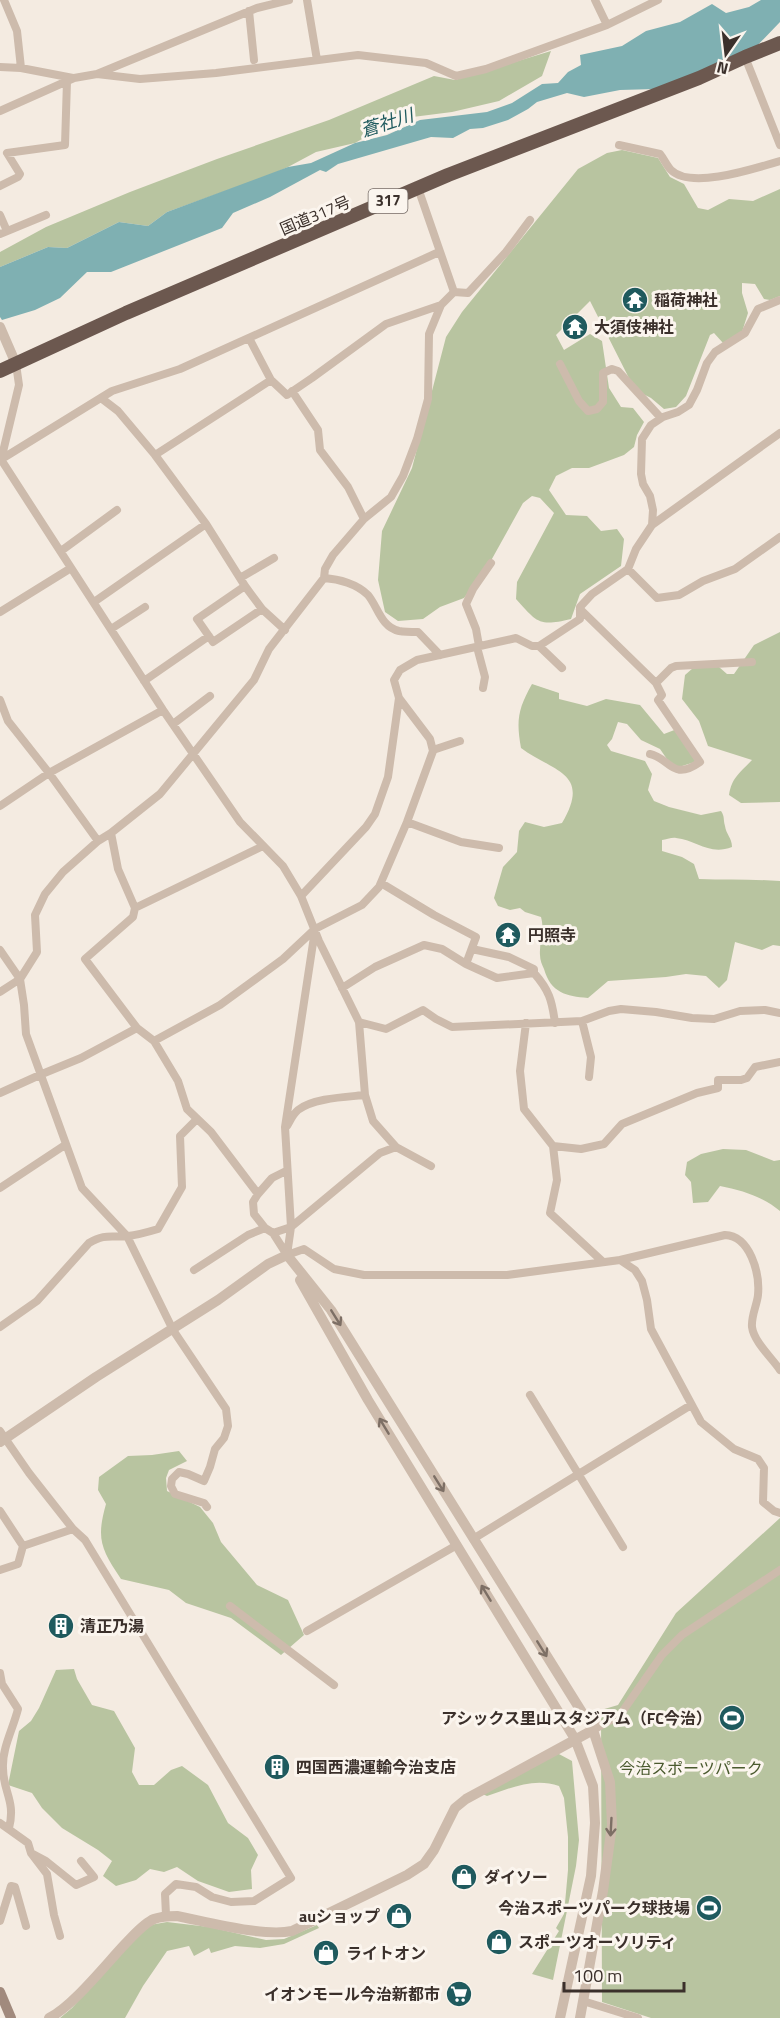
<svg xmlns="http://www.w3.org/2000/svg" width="780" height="2018" font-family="'Titillium Web','Noto Sans JP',sans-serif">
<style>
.green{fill:#b8c4a0}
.water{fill:#7fb0b2}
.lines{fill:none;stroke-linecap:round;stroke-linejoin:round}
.minor{stroke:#cdbbac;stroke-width:8}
.tertiary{stroke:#cdbbac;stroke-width:10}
.secondary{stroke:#a18a7d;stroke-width:10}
.trunk{stroke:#6c584f;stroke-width:14}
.oneway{stroke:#7d6f65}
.labels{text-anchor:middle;stroke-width:6;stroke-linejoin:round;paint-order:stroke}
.shield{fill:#fbf5ee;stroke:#756b66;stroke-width:1.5}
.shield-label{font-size:15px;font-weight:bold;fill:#3b302b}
.street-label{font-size:16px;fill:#3b302b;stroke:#fbf5ee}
.poi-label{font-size:16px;font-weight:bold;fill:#3b302b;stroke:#fbf5ee;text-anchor:start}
.park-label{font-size:16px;fill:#4a5a2e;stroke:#fbf5ee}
.water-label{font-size:18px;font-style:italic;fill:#1f5a5e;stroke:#fbf5ee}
</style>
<rect width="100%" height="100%" fill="#f4ebe1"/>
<path class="green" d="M551,51L542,76L499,101L452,112L397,119L355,143L316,152L288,167L270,175L167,212L148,226L119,222L67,248L48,247L0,267V252L46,227L130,192L217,159L329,120L434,76L455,80Z
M622,150L658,158L670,177L684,184L698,208L708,210L729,199L753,201L780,189V296L770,300L764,299L755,284L742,283V293L748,313L742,332L723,343L714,333L710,335L686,396L676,407L664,409L651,398L635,390L590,301L556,335L564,350L590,334L602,341L609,388L621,407L633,408L644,422L637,435L634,447L624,455L589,468H572L556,476L549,490L566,515L587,516L601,531L617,529L624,539L621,566L580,594L571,619C538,627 537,622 516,599L517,582L554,513L540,498L532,496L523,503L488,566L464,598L440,607L423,619L398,621L385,612L378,580L382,531L412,468L446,337L462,312L578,169L607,153Z
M780,632V802L741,803L729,795C732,777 740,773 752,760L708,746L699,721L682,699L685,675L693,668L719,667L727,674H734L754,645Z
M532,684L559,693V699L587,706L606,699L640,705L664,734L677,729L698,761L679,767L669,762L660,749L641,740L627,724L618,722L612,739L607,745L611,751L645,761L652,774L648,790L654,801L669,807L701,815L721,811C725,817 723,819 725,826C726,834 732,838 732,847C709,856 697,840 676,838C672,837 666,840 662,840V851L682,857L694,864L699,879C726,880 753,879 780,881V946L773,945L762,950L735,942L727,980L719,988L706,976L686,974L666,977L608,981L588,998C566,996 551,993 544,969C542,965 540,960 540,955C539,942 545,931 541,917L525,912L520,908L510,910L498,906L494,898L503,867L517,852L519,831L525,822L544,827L562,823C592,772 553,772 521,748C516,720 518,709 532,684Z
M723,1149L746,1150L774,1161L780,1160V1211C763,1197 742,1190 720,1186L708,1202L693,1203L691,1182L685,1175L687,1162L701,1154Z
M179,1451L187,1461L169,1470L166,1478L167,1491L200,1507L213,1523L221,1542L257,1585L288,1600L304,1635L281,1655L231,1618L186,1603L169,1590L121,1579C101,1549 96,1539 106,1504L98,1490L99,1477L128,1456L152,1455Z
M780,1518V2018H651L602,2002L601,1710L618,1705L676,1613Z
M74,1669L77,1679L92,1705L114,1711L135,1748L132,1772L139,1785H154L171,1770L182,1766L208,1785L228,1823L248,1838L258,1855L251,1870L252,1889L229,1892L198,1881L177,1867L164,1872L150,1869L136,1880L116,1886L103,1876L112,1861L98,1850L62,1828L42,1808L32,1793L8,1785L19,1731L31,1721L39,1708L56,1670Z
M557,1753L572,1761L579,1840L576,1866L553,1980L532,1974L559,1931L556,1928L564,1914L568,1870V1837L564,1798L559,1786C534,1777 511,1788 487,1796L480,1793Z
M167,1922L209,1927L266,1940L284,1939L317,1925L319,1928L284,1944L260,1948L235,1946L211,1953L209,1948L194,1956L189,1946L167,1951L143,1986L125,2018H60L72,2008L112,1963L150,1925Z"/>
<path class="water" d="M761,0H780V22L753,50L655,89L620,90L584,97L567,93L537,102L528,109L508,120L483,128L470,129L453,138L431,137L338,164L326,172L320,170L270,197L233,213L222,228L111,272H87L60,298L35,310L2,320L0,317V267L48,247L67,248L119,222L148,226L167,212L288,167L311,163L355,143L387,135L420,120L487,112L512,103L542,84L558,83L568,72L581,65L580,55L622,46L646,31L680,22L712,4L726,13L749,7Z"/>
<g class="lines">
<path class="minor" d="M4,0L17,31L21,68
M307,0L317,60
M595,0L607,25
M249,11L254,60
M745,57L780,145
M0,67L21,68L73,78
M97,74L140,79L216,73L358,55L426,63L456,76L486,69L607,25L658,0
M0,111L74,78L97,74L257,8L289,0
M619,145L660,154C664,159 667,166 671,170C691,190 756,168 780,161
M0,186L18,177L20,174L7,153L65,145L67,81
M0,215L7,231
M0,234L46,215
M454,292L468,293L506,252L530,220
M249,338L271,380L287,395L312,378L386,324L441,305L454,292L418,188
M560,364L579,401L588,411L597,409L603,402V373L612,369L618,371L661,418
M292,391L318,430L320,450L348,487L364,519
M101,398L118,411L155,455L206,524L245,586L262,609L285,630
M155,455L271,380
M0,458L163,710L240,822L283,866L301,896L319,941L359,1022L365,1095L373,1121L396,1147L380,1153L291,1227L273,1233
M0,460L112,391L180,369L439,252
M1,460L19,385L16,364
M652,525L653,510L650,496L643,484L641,474L642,439L651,425L663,417L678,412L689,405L697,390L707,363L715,352L745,333L758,309L780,300
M61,551L117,510
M628,569L657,598L679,595L703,581L735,569L780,537
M240,578L274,558
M324,578L325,569L333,555L364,519L391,497L403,476L417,439L428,399L429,334L441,305
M245,586L197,619L213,642L262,609
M94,602L206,524
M580,609L656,683L662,695L658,700L700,762C672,782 670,758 650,754
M0,612L71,568
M111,629L145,607
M479,646L476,629L466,604L473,589L491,563
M539,646L562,668
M477,647L485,677L483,688
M144,681L209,636
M656,683L671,668L676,666L752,662
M0,700L8,721L49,773L98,841
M173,724L210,696
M433,750L460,741
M0,806L49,773L163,710
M407,822L461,842L499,848
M111,833L118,869L135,908L133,917L85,959L137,1028
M381,883L434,915L476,937L466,964L497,978L534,973
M301,896L366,827L375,814L388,777L399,698
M135,908L263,846
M472,949L509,957L534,969V973C549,990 552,1000 555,1023
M0,950L20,979L24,1005L26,1034L82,1188L127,1236L173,1330L226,1409L228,1426L224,1438L215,1449L210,1467L204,1481L188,1474L179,1472L172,1479L171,1486L175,1494L204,1503L207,1507
M342,988L375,967L424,945L442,949L466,964
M0,992L20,979L37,952L35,915L45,894L63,872L98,841L111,833L160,794L254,680L269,649L324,578C339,579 357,584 368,595C378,607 381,627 399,631C405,632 412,632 418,632L440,655
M582,1021L591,1057L589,1077
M359,1022L386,1029L423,1010L436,1019L452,1027L582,1021L609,1011L621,1009L656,1012L692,1018L714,1019L740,1011L765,1010L780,1013
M526,1023L520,1071L524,1109L553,1146L557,1180L550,1213L602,1261
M154,1041L178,1081L187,1109L211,1132L258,1194L272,1178L286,1171
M0,1093L42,1074L81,1058L137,1028L154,1041L220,1005L283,959L315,929L362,905L379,887L407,822L433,751L430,739L399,698L394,680L400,670L417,660L516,638L532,646H539L580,619V607L592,594L628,569L636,549L652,525L780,433
M287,1126C290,1121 293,1114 298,1110C313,1098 346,1097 365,1095
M553,1146L581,1149L604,1144L622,1124L697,1093L718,1088V1080H741L747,1078L755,1067L780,1062
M396,1147L431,1166
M0,1188L65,1145
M258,1194L253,1202L254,1214L265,1228L273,1233L287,1255
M287,1255L304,1249L334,1269L364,1275H507L620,1260L635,1270L642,1281L647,1300L651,1329L701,1422L734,1449L758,1459L764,1468L763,1502L774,1511L780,1513
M287,1255L291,1227L285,1127L315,930
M620,1260L725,1235C750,1236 760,1273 758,1295C757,1305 751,1316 752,1327C754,1342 772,1358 780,1370
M194,1270L248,1235L265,1228
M0,1327L37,1301L89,1243C106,1233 111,1238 128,1236C138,1235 148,1232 158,1229L182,1187L180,1136L197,1119
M530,1395L623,1547
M0,1431L29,1473L73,1529L85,1540L291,1878L254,1901L231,1902L212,1897L196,1887L176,1884L165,1894L166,1915
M0,1511L23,1546
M473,1539L691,1405
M0,1570L18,1564L23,1546L73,1529
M230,1606L334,1685
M307,1631L457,1545
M0,1673L2,1684L18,1709C13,1729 2,1748 3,1768C3,1792 16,1801 9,1828
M593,1730L620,1715L662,1655L682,1635L780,1570
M0,1823L28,1843L31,1853L46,1861L76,1885L94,1877L81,1861
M31,1853L47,1874L54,1915L60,1936
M0,1921L11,1886L15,1887L26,1926
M583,2001L638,2018"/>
<path class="tertiary" d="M0,327L16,364
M287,1255L331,1310L593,1730L610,1782L612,1825L603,1891L580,2018
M300,1280L368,1400L575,1739L593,1786L595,1823L591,1876L560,2018
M0,1442L96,1377L218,1300L268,1264L287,1255
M49,2018C73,2006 106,1964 126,1943C134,1935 144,1923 154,1919C162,1916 169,1916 177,1916C208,1922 263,1937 292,1931L407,1875L424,1864L434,1850L455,1808L466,1799L593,1730"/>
<path class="secondary" d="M0,1992L11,2018"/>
<path class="trunk" d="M0,371L126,313L448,175L699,78L745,57L780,43"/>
</g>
<defs><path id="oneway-shaft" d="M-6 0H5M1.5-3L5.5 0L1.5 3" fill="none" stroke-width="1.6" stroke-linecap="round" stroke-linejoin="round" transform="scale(1.5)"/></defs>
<g class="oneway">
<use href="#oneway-shaft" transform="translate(336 1318) rotate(58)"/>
<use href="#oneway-shaft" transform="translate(384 1426) rotate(-121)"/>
<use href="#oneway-shaft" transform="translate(439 1484) rotate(58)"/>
<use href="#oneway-shaft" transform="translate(486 1593) rotate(-121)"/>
<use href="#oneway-shaft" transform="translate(542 1649) rotate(58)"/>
<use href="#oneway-shaft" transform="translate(611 1827) rotate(93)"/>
</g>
<defs>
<g id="temple-disc" transform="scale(1.35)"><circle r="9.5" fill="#1f5a5e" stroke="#fbf5ee"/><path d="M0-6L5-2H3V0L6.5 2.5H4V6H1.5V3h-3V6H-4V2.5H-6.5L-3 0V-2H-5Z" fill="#fff"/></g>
<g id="building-disc" transform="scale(1.35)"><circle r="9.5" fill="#1f5a5e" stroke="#fbf5ee"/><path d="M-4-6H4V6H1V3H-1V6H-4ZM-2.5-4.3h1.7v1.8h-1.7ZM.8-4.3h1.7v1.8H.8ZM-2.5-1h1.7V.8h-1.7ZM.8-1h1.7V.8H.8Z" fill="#fff"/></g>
<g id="stadium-disc" transform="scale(1.35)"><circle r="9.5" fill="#1f5a5e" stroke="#fbf5ee"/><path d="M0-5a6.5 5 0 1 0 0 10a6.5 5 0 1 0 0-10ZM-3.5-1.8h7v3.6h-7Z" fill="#fff"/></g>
<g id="shop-disc" transform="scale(1.35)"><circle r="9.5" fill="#1f5a5e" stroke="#fbf5ee"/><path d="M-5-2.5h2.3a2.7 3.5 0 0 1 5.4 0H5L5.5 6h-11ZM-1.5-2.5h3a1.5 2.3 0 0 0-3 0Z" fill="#fff"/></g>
<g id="supermarket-disc" transform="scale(1.35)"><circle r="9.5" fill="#1f5a5e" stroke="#fbf5ee"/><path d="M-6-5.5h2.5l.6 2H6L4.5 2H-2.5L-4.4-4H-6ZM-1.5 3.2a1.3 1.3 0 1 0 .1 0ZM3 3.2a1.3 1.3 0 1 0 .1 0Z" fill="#fff"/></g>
</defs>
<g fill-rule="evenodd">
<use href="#temple-disc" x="635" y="300"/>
<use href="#temple-disc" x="575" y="327"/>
<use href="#temple-disc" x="508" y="935"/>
<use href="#building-disc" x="61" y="1626"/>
<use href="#stadium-disc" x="732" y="1718"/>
<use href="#building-disc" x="277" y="1767"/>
<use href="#shop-disc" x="464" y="1877"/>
<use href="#stadium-disc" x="709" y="1908"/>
<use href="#shop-disc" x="399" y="1916"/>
<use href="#shop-disc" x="499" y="1942"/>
<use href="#shop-disc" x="326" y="1953"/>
<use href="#supermarket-disc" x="459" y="1994"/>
</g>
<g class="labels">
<rect class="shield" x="368.5" y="189" width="39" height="24" rx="4.5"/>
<g class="shield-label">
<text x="388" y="206">317</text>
</g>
<g class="street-label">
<text transform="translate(315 215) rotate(-23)" y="6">国道317号</text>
</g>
<g class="poi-label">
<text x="654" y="306">稲荷神社</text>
<text x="594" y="333">大須伎神社</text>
<text x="528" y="941">円照寺</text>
<text x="80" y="1632">清正乃湯</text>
<text x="712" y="1724" text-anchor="end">アシックス里山スタジアム（FC今治）</text>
<text x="296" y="1773">四国西濃運輸今治支店</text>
<text x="484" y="1883">ダイソー</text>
<text x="690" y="1914" text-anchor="end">今治スポーツパーク球技場</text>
<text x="380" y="1922" text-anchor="end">auショップ</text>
<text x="518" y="1948">スポーツオーソリティ</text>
<text x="346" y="1959">ライトオン</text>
<text x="440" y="2000" text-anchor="end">イオンモール今治新都市</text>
</g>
<g class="park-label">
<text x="691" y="1774">今治スポーツパーク</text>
</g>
<g class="water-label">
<text transform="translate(387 123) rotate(-18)" y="6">蒼社川</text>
</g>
</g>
<g transform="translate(726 54) rotate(194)" stroke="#fbf5ee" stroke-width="4.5" paint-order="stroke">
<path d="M0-4.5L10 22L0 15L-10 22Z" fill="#3b302b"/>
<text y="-9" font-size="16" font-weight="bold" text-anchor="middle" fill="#3b302b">N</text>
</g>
<path d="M564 1982v9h120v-9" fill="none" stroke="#3b302b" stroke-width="3"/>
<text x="573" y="1982" font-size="18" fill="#3b302b" stroke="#fbf5ee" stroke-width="4.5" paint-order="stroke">100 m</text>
</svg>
